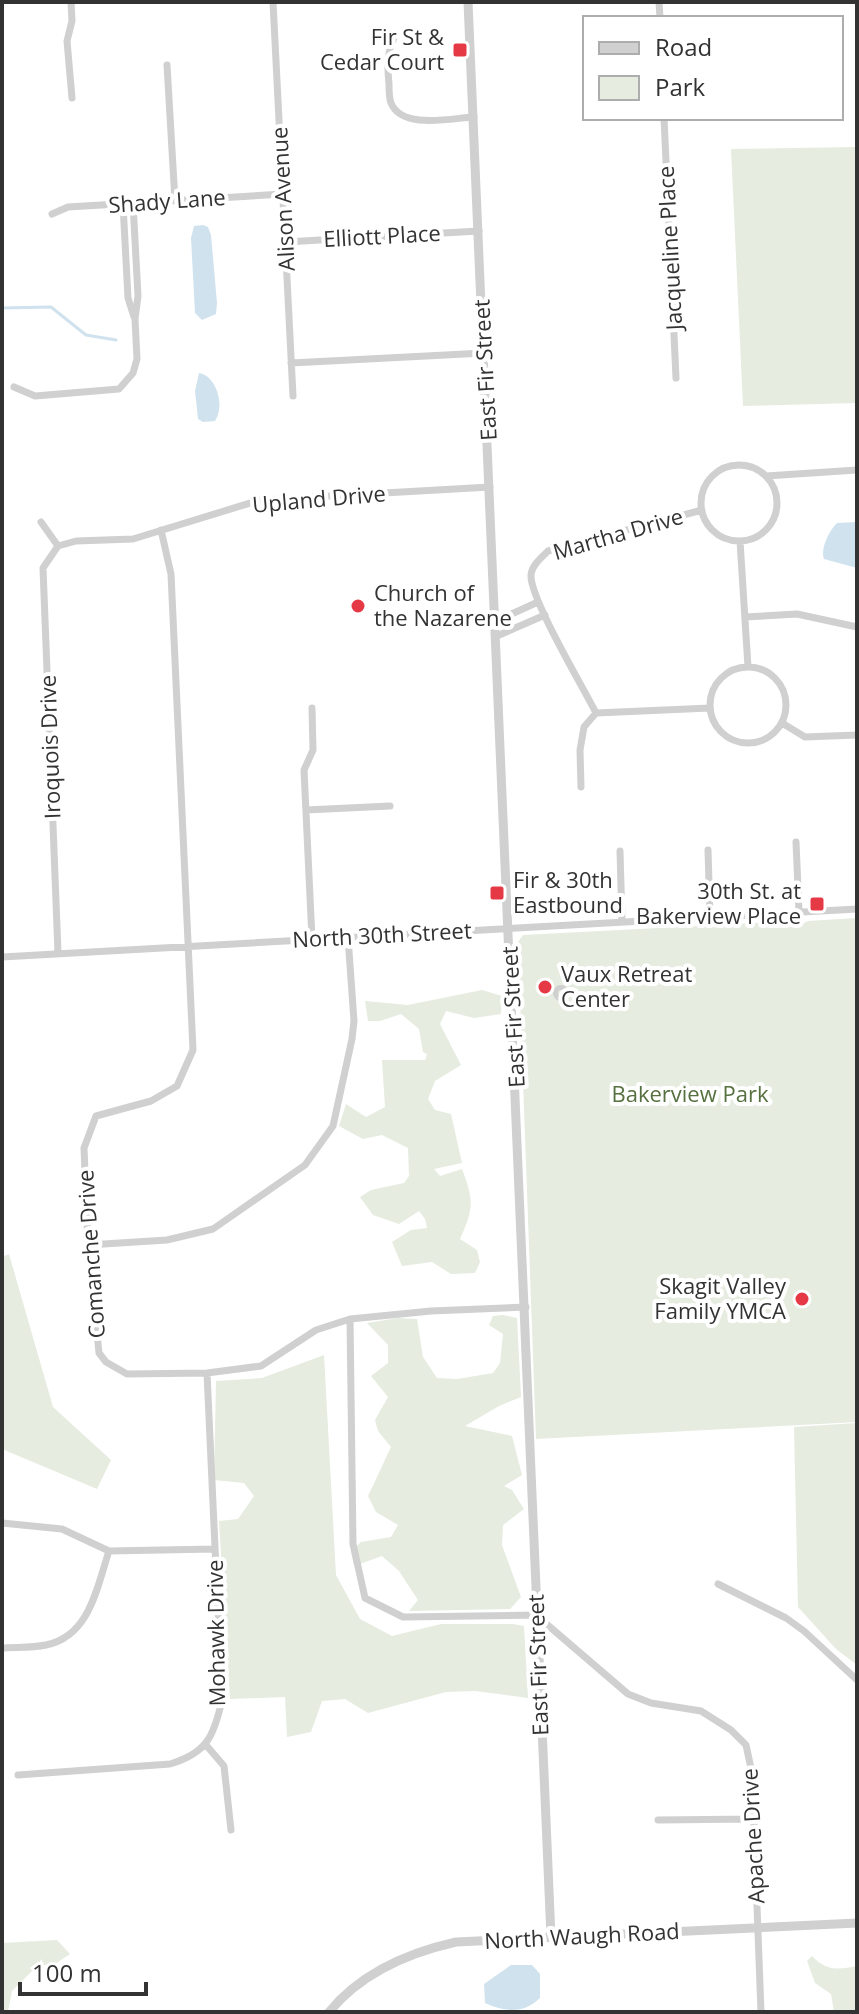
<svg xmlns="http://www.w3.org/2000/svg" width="859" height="2014" font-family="'Open Sans',sans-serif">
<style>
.green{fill:#e6ecdf}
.water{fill:#cfe2ee}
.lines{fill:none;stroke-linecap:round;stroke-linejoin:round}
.stream{stroke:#cfe2ee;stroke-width:3}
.pedestrian{stroke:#d0d0d0;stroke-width:5}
.minor{stroke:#d0d0d0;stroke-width:7}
.tertiary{stroke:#d0d0d0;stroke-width:9}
.poi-dot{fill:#e63946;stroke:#fff;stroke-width:3}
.labels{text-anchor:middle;stroke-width:8;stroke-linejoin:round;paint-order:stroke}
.poi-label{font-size:22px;fill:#333;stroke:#fff;text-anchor:end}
.street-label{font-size:22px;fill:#333;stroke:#fff}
.park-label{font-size:22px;fill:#56703f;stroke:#fff}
</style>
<rect width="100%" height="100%" fill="#fff"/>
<path class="green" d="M857,147V403L743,406L731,149Z
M857,918V1422L536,1439L518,942L523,935L772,922L777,928L798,926L808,921Z
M482,990L502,996L501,1014L474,1018L446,1011L440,1024L461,1065L435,1081L428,1099L435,1110L451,1114L462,1163L434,1169L440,1176L462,1169C474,1201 474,1208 460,1239L477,1250L480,1262L475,1273L451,1274L432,1262L402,1266L392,1242L411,1230L427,1228L425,1219L419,1211L399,1224L373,1215L360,1197L371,1190L404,1183L409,1176L408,1148L382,1135L363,1139L339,1126L346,1104L366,1117L385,1107L382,1060H425L427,1054L423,1052L419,1029L401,1014L380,1021H368L365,1001L408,1005Z
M9,1254L53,1407L111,1460L97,1489L2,1449V1257Z
M503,1315L517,1318L521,1397L499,1406L465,1426L512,1436L522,1475L504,1486L512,1490L524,1509L503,1525L502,1545L521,1597L510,1609L409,1611L418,1600L399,1571L382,1556L354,1566L351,1551L361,1542L391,1537L398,1525L376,1512L368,1496L391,1447L378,1431L375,1420L388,1397L371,1376L388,1363V1345L367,1323L398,1318L417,1319L423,1357L437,1378L457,1379L493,1373L500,1363L503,1334L489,1325L493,1316Z
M324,1355L336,1575L360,1619L392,1636L441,1624H513L524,1626L528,1698L475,1691L446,1692L368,1713L345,1699L322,1701L311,1732L287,1737L285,1697L230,1699L219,1521L238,1519L254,1496L244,1483L214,1480L216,1381L262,1378Z
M857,1423V1665L836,1649L798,1607L794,1427Z
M57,1940L70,1954L55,1964L33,1966V1970L12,1991L8,2012H2V1943Z
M812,1956C826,1971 838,1970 857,1966V2012H834L831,1994L815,1983L807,1961Z"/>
<path class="water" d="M203,225L208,227L211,235L217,303L216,314L202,320L195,313L191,238L194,226Z
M199,373C215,375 226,404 215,421L203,422L198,419L195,391Z
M857,522V568L824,559C820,549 829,531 837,523Z
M511,1965H532L540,1974V1998C523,2014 506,2012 485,2003L484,1984Z"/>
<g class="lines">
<path class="stream" d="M2,308L51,307L86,335L116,340"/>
<path class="pedestrian" d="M555.5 993a5.5 5.5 0 1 1 11 0a5.5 5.5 0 1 1-11 0Z"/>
<path class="minor" d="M71,2L72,21L67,41L72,98
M273,2L293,396
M659,2L660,18
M396,34C387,50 387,65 389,84C389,89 389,98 391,103C402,130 452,118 474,117
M167,65L175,201
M664,118L676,378
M123,204L128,298L134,317
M52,214L68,207L283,194
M285,242L479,231
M291,363L484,353
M14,387L35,396L119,389L133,373L137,359L135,319L138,296L133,203
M701 503a38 38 0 1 1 76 0a38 38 0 1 1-76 0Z
M766,476L857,470
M702,510L548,551C541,558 531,566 531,576C531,600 583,687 596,713L710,708
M41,522L58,546
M161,530L171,574L193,1050L177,1086L151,1101L96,1116L84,1148L88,1245L99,1353L106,1362L127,1374L207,1373L261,1366L316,1330L350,1319L431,1311L526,1307
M740,541L748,667
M58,546L76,541L133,539L260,500L490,487
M58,546L43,568L58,953
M745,617L797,614L857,627
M496,621L538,602
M497,636L545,615
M710 705a38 38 0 1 1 76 0a38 38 0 1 1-76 0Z
M782,723L805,737L857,735
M581,787L580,750L584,727L596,713
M306,810L390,806
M796,842L799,912
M708,850L710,916
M620,851L622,921
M312,939L304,770L313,750L312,708
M2,957L857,909
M88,1245L167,1240L213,1229L305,1165L333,1126L352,1039L354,1021L348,937
M350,1319L353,1544L365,1598L403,1617L536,1615L628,1694L651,1703L701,1711L731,1730L746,1745L752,1773L761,2012
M2,1523L62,1529L109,1551L214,1549
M718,1584L786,1618L804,1631L857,1680
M2,1648C16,1647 32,1648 46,1645C90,1636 97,1587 109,1551
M206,1745L224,1766L231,1830
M18,1775L170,1764C207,1753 214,1736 222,1700L207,1373
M658,1820L752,1819"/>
<path class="tertiary" d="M468,2L551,1937
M329,2012C361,1973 407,1953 456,1942L857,1923"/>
</g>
<g class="poi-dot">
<rect x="452" y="42" width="16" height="16" rx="4"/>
<circle cx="358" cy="606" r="8"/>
<rect x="489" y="885" width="16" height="16" rx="4"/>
<rect x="809" y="896" width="16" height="16" rx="4"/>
<circle cx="545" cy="987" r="8"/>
<circle cx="802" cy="1299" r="8"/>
</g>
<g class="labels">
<g class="poi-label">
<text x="444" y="45">Fir St &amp;<tspan x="444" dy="25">Cedar Court</tspan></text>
<text x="374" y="601" text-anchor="start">Church of<tspan x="374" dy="25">the Nazarene</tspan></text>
<text x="513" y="888" text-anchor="start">Fir &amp; 30th<tspan x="513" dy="25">Eastbound</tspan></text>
<text x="801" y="899">30th St. at<tspan x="801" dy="25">Bakerview Place</tspan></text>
<text x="561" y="982" text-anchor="start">Vaux Retreat<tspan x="561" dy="25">Center</tspan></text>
<text x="786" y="1294">Skagit Valley<tspan x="786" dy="25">Family YMCA</tspan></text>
</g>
<g class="street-label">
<text transform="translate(283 199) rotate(-93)" y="8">Alison Avenue</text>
<text transform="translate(167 201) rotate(-4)" y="8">Shady Lane</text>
<text transform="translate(382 236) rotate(-3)" y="8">Elliott Place</text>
<text transform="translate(670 248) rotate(-93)" y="8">Jacqueline Place</text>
<text transform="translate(485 370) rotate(-93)" y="8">East Fir Street</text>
<text transform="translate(319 499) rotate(-5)" y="8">Upland Drive</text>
<text transform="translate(618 534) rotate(-16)" y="8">Martha Drive</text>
<text transform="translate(50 747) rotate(-92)" y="8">Iroquois Drive</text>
<text transform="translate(382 935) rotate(-3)" y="8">North 30th Street</text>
<text transform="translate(513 1017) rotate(-93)" y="8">East Fir Street</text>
<text transform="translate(91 1254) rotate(-94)" y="8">Comanche Drive</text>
<text transform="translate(216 1633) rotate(-91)" y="8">Mohawk Drive</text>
<text transform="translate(538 1665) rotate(-92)" y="8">East Fir Street</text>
<text transform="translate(753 1836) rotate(-93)" y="8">Apache Drive</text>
<text transform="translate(582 1936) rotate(-3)" y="8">North Waugh Road</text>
</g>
<g class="park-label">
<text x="690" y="1102">Bakerview Park</text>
</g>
</g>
<rect width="859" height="2014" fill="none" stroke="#333333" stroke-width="8"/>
<rect x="583" y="16" width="260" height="104" fill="#ffffff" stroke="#adadad" stroke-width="2"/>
<rect x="599" y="42" width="40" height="12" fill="#d0d0d0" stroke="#adadad" stroke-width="2"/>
<text x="655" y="56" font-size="24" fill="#333333">Road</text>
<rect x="599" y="76" width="40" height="24" fill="#e6ecdf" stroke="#adadad" stroke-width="2"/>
<text x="655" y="96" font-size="24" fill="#333333">Park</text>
<path d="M20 1982v12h126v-12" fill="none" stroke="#333333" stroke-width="4"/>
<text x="32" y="1982" font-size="24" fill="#333333" stroke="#ffffff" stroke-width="6" paint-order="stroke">100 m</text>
</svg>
